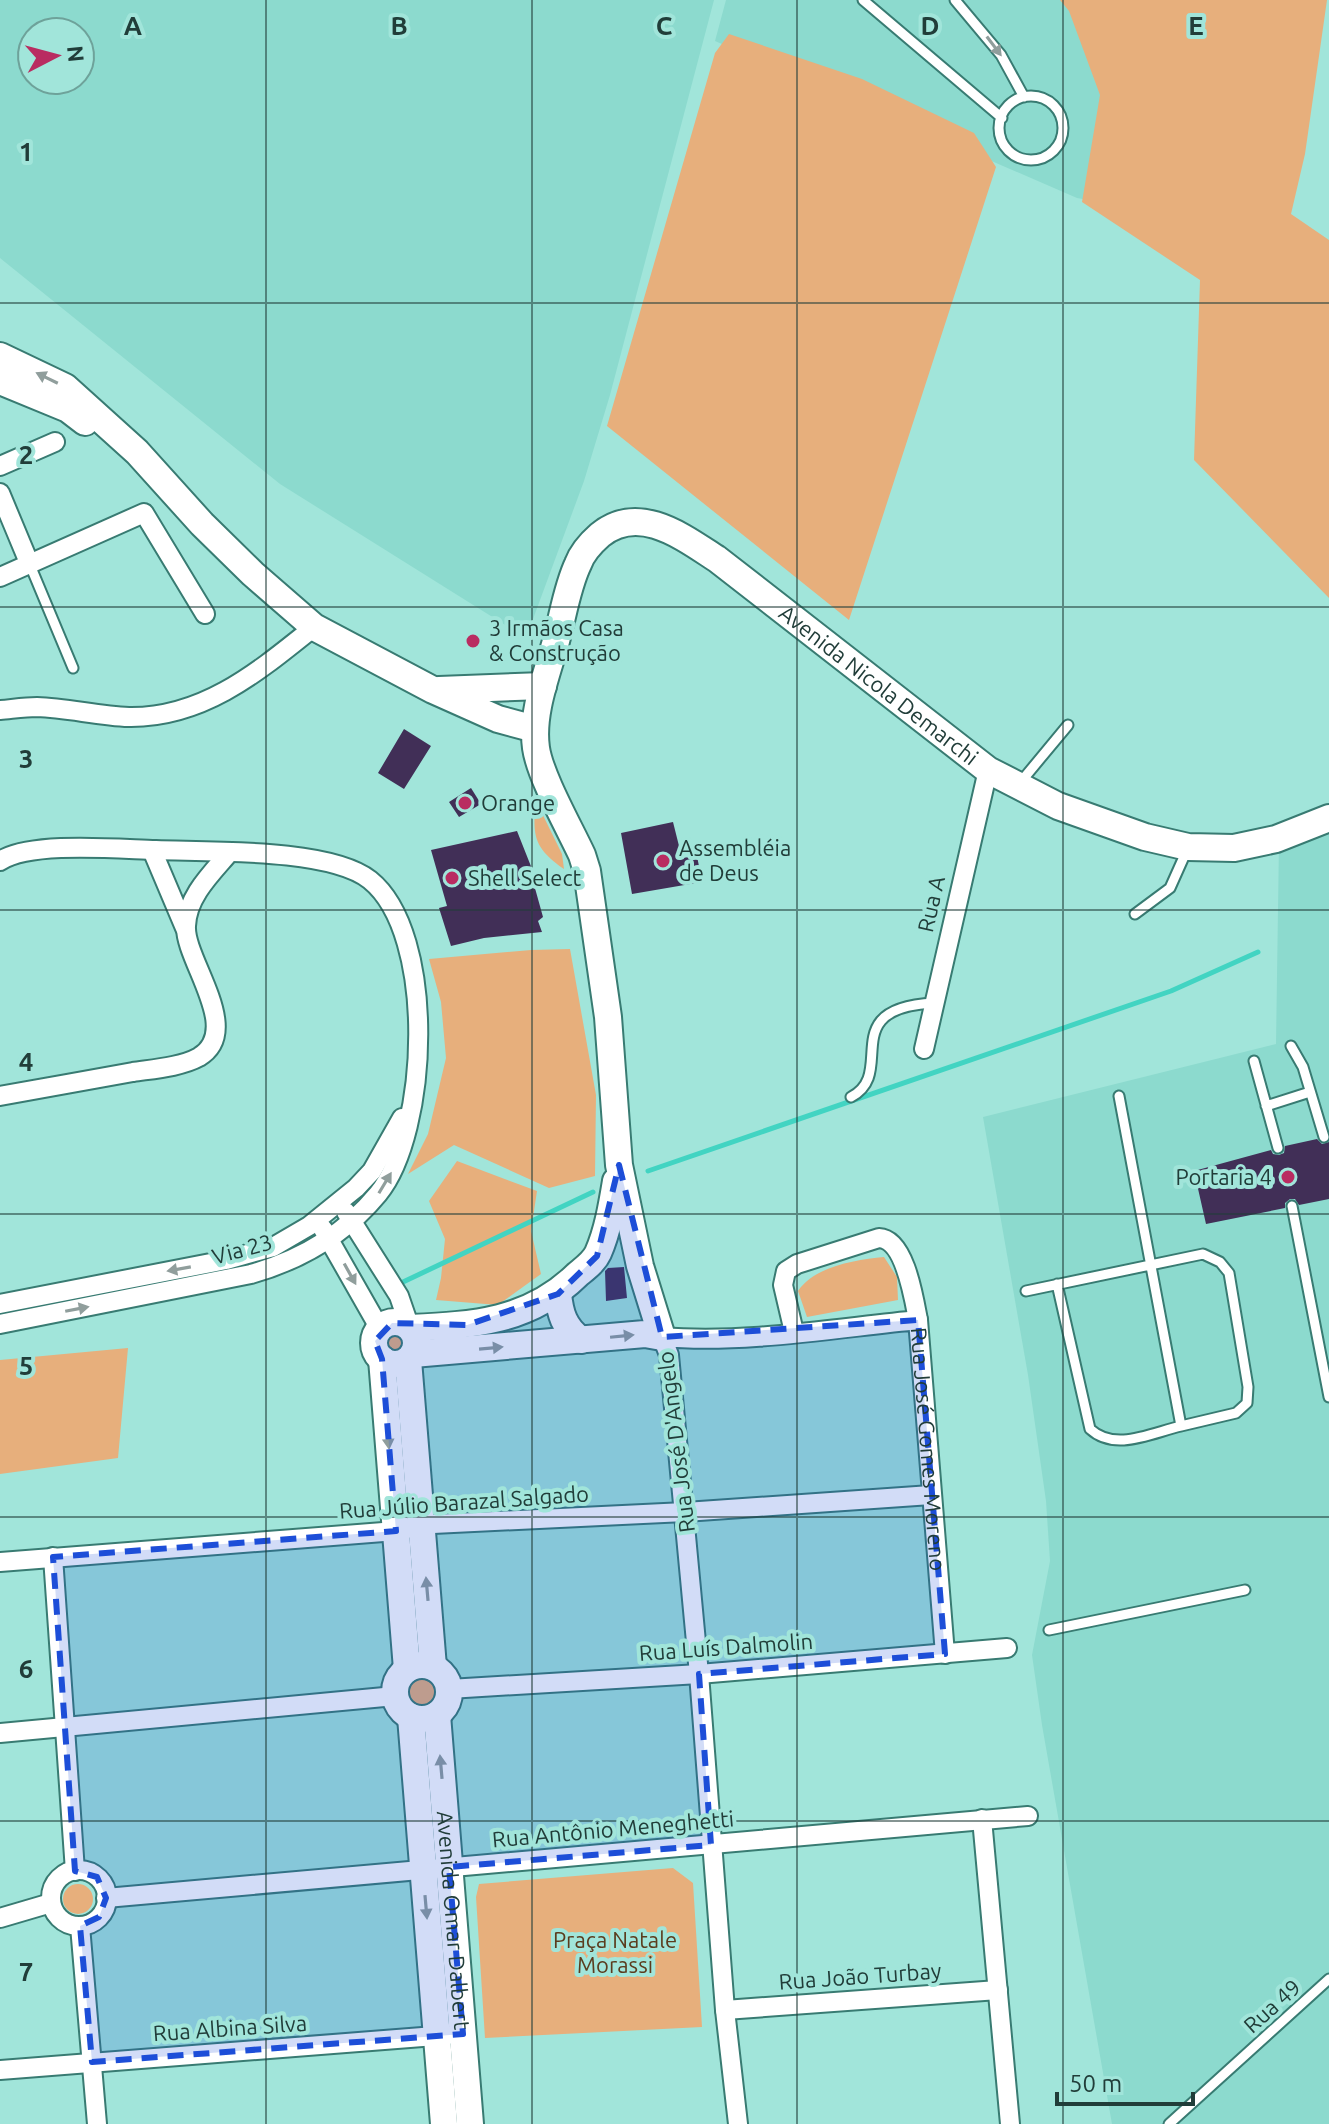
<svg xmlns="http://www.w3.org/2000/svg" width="1329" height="2124" font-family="Ubuntu,sans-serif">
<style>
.built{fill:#8cdace;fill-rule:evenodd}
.green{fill:#e7af7c}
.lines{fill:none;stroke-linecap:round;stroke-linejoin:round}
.stream{stroke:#42d4c2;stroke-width:5}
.building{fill:#412f57}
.lane-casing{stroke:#387b72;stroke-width:13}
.street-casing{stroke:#387b72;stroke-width:22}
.secondary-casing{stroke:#387b72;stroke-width:30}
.lane{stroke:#fff;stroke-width:9}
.street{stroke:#fff;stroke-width:18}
.secondary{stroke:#fff;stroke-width:26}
.oneway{fill:#909e9c}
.marked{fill:#1d4ed8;fill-opacity:0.2;stroke:#1d4ed8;stroke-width:6;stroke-dasharray:16 10;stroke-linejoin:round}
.grid{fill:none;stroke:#213d39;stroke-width:2;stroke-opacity:0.55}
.poi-dot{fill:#b92c61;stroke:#a1e5da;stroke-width:3}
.labels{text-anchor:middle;stroke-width:8;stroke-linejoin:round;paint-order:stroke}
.poi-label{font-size:22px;fill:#213d39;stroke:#a1e5da;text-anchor:start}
.street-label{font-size:22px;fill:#213d39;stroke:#a1e5da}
.park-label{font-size:22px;fill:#5b3c1e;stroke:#a1e5da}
.grid-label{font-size:26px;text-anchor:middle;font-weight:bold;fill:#213d39;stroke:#a1e5da;stroke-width:8;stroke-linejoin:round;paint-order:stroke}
</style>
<rect width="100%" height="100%" fill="#a1e5da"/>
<path class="built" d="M0,0H714L610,395L584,481L526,638L280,484L0,258ZM32,32H80V80H32Z
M726,0H1268L1227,224L1077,198L715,41Z
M1329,832V2124H1112L1042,1725L1032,1655L1050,1561L1046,1501L1028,1375L983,1117L1276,1044L1279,843Z"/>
<path class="green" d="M1060,0H1327L1305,154L1291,214L1329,240V598L1194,460L1200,280L1082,202L1100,95L1069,11Z
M729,34L862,79L974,133L996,167L849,620L607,426L715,53Z
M536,801L562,854L564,869C534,848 532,836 536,801Z
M570,949L596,1095L595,1176L549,1188L454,1145L408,1174L428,1134L446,1058L441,1002L429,959L531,950Z
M457,1161L537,1191L531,1231L541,1274L498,1305L436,1300L441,1278L445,1239L429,1201Z
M884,1257L897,1277L898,1300L807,1317L798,1291C815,1266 855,1260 884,1257Z
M380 1344a15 15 0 1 1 30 0a15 15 0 1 1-30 0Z
M128,1348L118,1458L0,1474V1360Z
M406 1691a15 15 0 1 1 30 0a15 15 0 1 1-30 0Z
M673,1868L693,1883L702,2027L485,2038L476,1897L479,1884Z
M63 1899a15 15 0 1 1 30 0a15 15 0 1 1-30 0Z"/>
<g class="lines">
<path class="stream" d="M648,1171L1171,991L1258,952
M403,1282L593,1192"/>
</g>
<path class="building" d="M404,729L431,746L404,789L378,773Z
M471,788L481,804L459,817L449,802Z
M673,822L682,858L697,856L702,882L632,894L621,833Z
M517,831L536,879L533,881L543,917L538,921L542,932L484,938L451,946L439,908L447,906L431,850Z
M1317,1139L1322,1144L1329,1142V1199L1299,1205L1295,1199H1290L1285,1203V1208L1206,1224L1194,1171L1271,1150L1273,1154L1279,1155L1284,1153L1285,1146Z
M624,1267L627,1298L606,1301L605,1271L608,1268Z"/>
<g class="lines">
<g class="lane-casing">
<path id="lane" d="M863,0L1002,118
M955,0L1001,55L1024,97
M999 128a32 32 0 1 1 64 0a32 32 0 1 1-64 0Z
M30,565L73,668
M1019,784L1068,725
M1135,914L1170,888L1187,850
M1291,1046L1303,1067L1324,1137
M1254,1061L1278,1148
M851,1097C898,1073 834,1008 934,1003
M1266,1106L1310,1092
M1292,1206L1329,1397
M1057,1284L1090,1429C1115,1452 1151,1433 1181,1426
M1026,1291L1203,1254L1220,1262L1229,1273L1248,1387L1247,1403L1236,1413L1181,1426L1119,1096
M1049,1630L1245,1590
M1169,2124L1329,1979"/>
</g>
<g class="street-casing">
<g id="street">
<path d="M0,466L55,442"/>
<path d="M0,493L30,565"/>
<path d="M0,577L144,513L205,614"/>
<path d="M0,710C12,709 25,707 37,707C68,708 98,716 129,717C204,718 259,671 314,627"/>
<path d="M152,850L185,928"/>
<path d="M0,861C30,841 118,849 156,850C208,852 330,848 370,880C437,934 429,1132 378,1194C345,1234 300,1260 251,1274L0,1324"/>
<path d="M924,1049L988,770"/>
<path d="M0,1096C44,1088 89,1080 133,1072C153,1069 181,1067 199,1057C244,1030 184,960 186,926C187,897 211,874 229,853"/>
<path d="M346,1212L399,1296L410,1328"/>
<path d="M323,1229L380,1329"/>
<path d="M0,1304L226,1260L273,1247L309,1226L356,1188L372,1171L402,1118"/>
<path d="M794,1332L783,1285L786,1271L797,1264L879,1238C905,1239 914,1299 918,1320"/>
<path d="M53,1557L75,1871"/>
<path d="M0,1562L396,1531L433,1524L685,1512L931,1495"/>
<path d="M449,1689L699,1674L1007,1648"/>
<path d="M0,1733L395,1696"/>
<path d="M982,1819L1010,2124"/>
<circle cx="79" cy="1898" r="28"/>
<path d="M106,1898L1028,1816"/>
<path d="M0,1918L51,1903"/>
<path d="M80,1926L97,2124"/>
<path d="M725,2010L998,1990"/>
<path d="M0,2070L448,2035"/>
<path id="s1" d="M738,2124L725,2010L699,1674L669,1355L662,1337C745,1344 836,1328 918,1320L945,1654"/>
</g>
</g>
<g class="secondary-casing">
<g id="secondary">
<path d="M0,356L65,387L137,452L202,524L253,574L314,627L433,690L498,719L535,729"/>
<path d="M0,381L68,409L85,422"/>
<path d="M439,690L543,686"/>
<path d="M558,1294C560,1313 564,1328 581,1340"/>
<circle cx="395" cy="1343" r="21"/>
<path d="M410,1328C473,1325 529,1322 577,1275C584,1269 594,1262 598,1253C608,1230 612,1205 616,1181"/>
<path id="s2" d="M413,1354L645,1334L662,1337L640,1266L619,1165L608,1017L587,871L582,855C569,827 540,776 536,748C531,713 547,674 556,641C563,616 567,587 578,564C582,553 592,542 600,535C639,503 683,537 717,559L988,770L1058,806L1145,837L1188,847L1234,848L1276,839L1329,818"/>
<path d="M382,1359L407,1669"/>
<path d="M408,1360L433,1667"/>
<circle cx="422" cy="1692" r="27"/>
<path id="s3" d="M437,1715L470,2124"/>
<path d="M411,1717L444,2124"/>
</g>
</g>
<use href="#lane" class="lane"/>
<use href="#street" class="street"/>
<use href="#secondary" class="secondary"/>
</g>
<defs><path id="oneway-solid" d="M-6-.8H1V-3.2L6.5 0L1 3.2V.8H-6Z" transform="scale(2)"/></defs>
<g class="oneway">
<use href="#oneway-solid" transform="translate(994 46) rotate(53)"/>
<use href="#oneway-solid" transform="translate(47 378) rotate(-154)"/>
<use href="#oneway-solid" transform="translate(385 1183) rotate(-59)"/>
<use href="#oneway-solid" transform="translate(179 1269) rotate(170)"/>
<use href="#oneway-solid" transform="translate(350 1274) rotate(61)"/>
<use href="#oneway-solid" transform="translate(77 1309) rotate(-11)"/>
<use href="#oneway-solid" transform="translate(622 1336) rotate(-6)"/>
<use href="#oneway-solid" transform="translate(491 1348) rotate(-5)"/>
<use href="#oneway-solid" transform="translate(388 1437) rotate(85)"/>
<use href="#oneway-solid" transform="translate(427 1589) rotate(-95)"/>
<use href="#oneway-solid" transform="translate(441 1767) rotate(-95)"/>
<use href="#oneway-solid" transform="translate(426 1907) rotate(85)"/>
</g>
<path class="marked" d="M619,1165L662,1337L918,1320L945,1654L699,1674L711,1845L449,1867L463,2034L92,2062L80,1926L99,1917L106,1898L97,1877L75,1871L53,1557L396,1531L382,1359L375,1341L392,1323L467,1325L558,1294L597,1256Z"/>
<path class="grid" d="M266,0V2124M532,0V2124M797,0V2124M1063,0V2124M0,303H1329M0,607H1329M0,910H1329M0,1214H1329M0,1517H1329M0,1821H1329"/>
<g class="poi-dot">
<circle cx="473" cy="641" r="8"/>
<circle cx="465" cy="803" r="8"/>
<circle cx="663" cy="861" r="8"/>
<circle cx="452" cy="878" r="8"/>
<circle cx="1288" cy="1177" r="8"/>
</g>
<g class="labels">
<g class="poi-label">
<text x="489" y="636">3 Irmãos Casa<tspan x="489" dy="25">&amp; Construção</tspan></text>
<text x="481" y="811">Orange</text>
<text x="679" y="856">Assembléia<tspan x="679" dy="25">de Deus</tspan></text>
<text x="468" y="886">Shell Select</text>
<text x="1272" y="1185" text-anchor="end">Portaria 4</text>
</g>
<g class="street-label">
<text dy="8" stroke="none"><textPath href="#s2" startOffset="1418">Avenida Nicola Demarchi</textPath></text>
<text transform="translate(931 904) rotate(-77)" y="8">Rua A</text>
<text transform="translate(242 1249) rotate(-15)" y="8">Via 23</text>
<text transform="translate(676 1442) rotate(-97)" y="8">Rua José D'Angelo</text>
<text dy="8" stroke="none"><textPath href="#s1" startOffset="1178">Rua José Gomes Moreno</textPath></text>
<text transform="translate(464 1502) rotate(-4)" y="8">Rua Júlio Barazal Salgado</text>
<text transform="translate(726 1647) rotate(-4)" y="8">Rua Luís Dalmolin</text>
<text transform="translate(613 1829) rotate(-5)" y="8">Rua Antônio Meneghetti</text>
<text dy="8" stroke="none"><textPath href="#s3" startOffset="206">Avenida Omar Dalbert</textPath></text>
<text transform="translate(860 1976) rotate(-4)" y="8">Rua João Turbay</text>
<text transform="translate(1272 2006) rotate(-42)" y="8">Rua 49</text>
<text transform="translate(230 2028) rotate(-4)" y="8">Rua Albina Silva</text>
</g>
<g class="park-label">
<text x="615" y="1948">Praça Natale<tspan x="615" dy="25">Morassi</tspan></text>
</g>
</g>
<g class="grid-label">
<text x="133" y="35">A</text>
<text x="399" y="35">B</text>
<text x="664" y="35">C</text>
<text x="930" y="35">D</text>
<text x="1196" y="35">E</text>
<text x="26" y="161">1</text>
<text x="26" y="464">2</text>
<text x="26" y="768">3</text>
<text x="26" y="1071">4</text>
<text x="26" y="1375">5</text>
<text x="26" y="1678">6</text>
<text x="26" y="1981">7</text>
</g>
<g transform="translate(56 56) rotate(84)"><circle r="38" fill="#a1e5da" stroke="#6ea29a" stroke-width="2"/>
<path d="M0-6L14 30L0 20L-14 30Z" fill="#b92c61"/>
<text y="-12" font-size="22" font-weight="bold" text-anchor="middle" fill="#213d39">N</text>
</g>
<path d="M1057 2092v12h136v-12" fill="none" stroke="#213d39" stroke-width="4"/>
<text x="1069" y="2092" font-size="24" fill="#213d39" stroke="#a1e5da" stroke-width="6" paint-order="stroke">50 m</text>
</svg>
